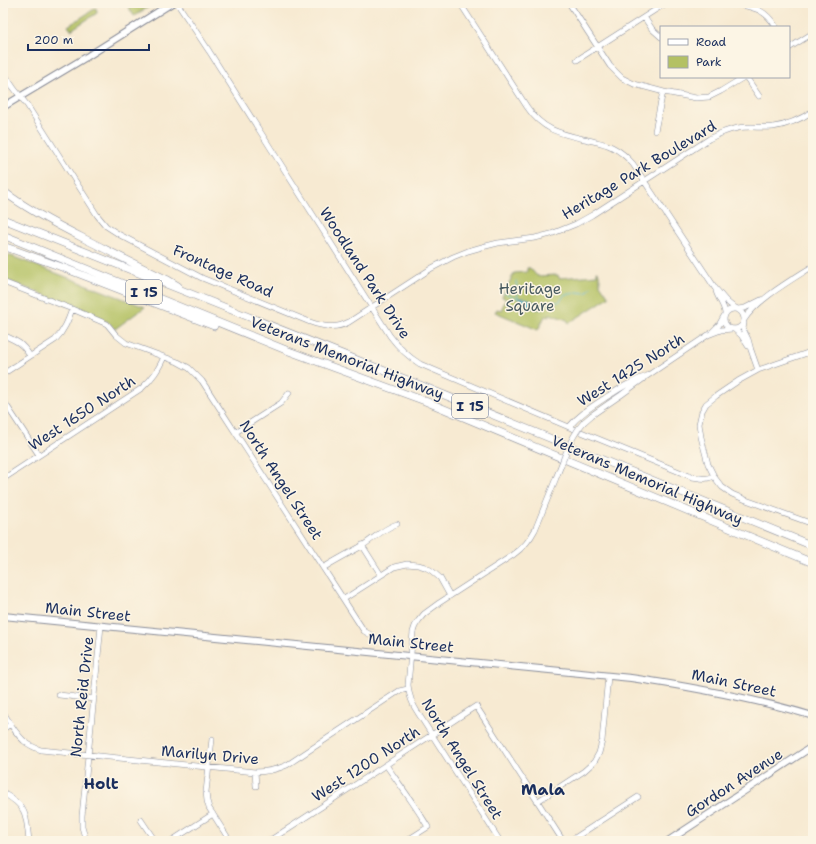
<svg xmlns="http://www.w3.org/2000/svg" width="816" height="844" font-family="'Shantell Sans',sans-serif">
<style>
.green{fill:#b4c164;stroke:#687861}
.water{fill:#52b8d1;stroke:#367498}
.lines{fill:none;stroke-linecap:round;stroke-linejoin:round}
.stream{stroke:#52b8d1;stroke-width:1}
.minor-casing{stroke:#898c98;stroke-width:6}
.major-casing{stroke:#898c98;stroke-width:8}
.highway-casing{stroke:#898c98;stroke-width:8}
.minor{stroke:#fff;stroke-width:5}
.major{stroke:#fff;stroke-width:6}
.highway{stroke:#fff;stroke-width:7}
.minor-bridge-casing{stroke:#898c98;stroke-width:6;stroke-linecap:butt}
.minor-bridge{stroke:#fff;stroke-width:5}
.labels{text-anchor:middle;stroke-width:3;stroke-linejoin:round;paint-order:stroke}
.shield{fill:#fcf5e5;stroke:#5e6a86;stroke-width:1}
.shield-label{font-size:14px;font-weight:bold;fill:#1b2f5e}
.street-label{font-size:15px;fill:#1b2f5e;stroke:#fcf5e5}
.park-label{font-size:15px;fill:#495b60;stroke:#fcf5e5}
.neighbourhood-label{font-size:16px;font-weight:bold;fill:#1b2f5e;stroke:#fcf5e5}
</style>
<rect width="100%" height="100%" fill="#fcf5e5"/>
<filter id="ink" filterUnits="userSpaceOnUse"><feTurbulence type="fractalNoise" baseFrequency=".025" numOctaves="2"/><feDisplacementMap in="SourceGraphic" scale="8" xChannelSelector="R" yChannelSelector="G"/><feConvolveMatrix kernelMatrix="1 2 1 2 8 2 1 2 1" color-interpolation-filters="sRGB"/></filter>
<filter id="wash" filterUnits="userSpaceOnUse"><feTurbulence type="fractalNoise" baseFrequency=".012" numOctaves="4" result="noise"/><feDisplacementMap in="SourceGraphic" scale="16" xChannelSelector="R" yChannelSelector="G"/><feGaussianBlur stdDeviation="0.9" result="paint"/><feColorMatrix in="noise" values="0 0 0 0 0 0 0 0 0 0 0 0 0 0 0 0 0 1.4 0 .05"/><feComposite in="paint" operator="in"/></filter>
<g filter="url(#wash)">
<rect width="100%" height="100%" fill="#f7ead2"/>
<path class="green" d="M126,3H155L134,16Z
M96,8L97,11V13L71,30L68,26Z
M3,253L19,259L145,307L115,329L108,322L52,298L3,279Z
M527,268H530L536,275L538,276L558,275L559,278L597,275V271H598L600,279V284L609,297L569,323L567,320L550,314L549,317L545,316L538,330L495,312L497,309L501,310L506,299L502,297L514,273L527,272Z"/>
<path class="water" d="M518,298C531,298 532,300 541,309C531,309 525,306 518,298Z"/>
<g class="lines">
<path class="stream" d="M516,281L518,298
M504,293L518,298
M541,309L551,302H559L561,300L565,294H571L577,292L586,293L592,287"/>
</g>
</g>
<g filter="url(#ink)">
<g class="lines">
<g class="minor-casing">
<path id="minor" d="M177,3L209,51L390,336C399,348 407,356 420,364L569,427L692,477C700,478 707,480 714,476
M460,3L527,107C543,131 562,134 588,140C596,142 604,143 612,147C620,151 627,157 633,164L715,288C722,295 726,304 736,308
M569,3L610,66L622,78L634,84L664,92L696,98L709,97L721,91L744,77
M730,3C751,7 764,7 776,27
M644,17L652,29L661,37
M789,48L813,33
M577,60L666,3
M3,72L13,87L27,105L97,215L106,226L120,235L202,278L310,322C324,327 336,329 349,322L432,268L453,257L468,251L482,247L498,243L535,238L551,234L576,224L592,215L709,139C718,134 727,130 738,128C749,126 761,128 773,127C787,125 801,119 813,111
M746,77L759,96
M655,131L662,96L664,92
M3,282L72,309L107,324L116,335L126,343L178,362L189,368L202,381L364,631L371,635
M716,291C718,299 725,306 725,314
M724 319a10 10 0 1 1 20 0a10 10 0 1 1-20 0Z
M738,309L745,308L761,300
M744,320C756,300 793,279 813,266
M744,323L743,329L748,339L751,350L758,370
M734,329L741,335L748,346
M712,332L719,325L724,316
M3,335C17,341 22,343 30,356
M813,351L758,370L738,381L716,396L706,404L702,411L699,424L701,437L708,464L715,478L722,487L732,494L746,500L813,524
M3,374L55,340C64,331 68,321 72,309
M3,400L39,455
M584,422L592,415L621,395L643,379
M569,427C580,414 591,407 605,398C619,389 631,381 647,376L708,335L721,330L732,329
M236,432L281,403L289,393
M3,479L142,388C153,378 158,370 164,357
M362,545L381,575
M323,568C336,560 349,553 362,546C373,539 384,528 397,524
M344,599L394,567L407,564L418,565L425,567L432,571L440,578L450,596
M59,695L94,699
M3,712C9,722 15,733 24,741C29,745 35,748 41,750L255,772C267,772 276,770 287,765L399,691L408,689
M3,729L11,724
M212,739L206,792L207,801L209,808L230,841
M386,765C400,785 415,805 428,827L406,841
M255,772L256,786
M3,793C28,807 26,815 29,841
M538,801L584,771L594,762L599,753L602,741L608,676
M141,820L155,841
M86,841L82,827V816L101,626
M171,841L213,814
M269,841L476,706L563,841
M500,841L418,713C412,704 409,696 408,685L413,632L415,626L419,620L424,614L439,603L513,555C523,548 530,540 535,530L556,478
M570,841L638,797"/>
</g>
<g class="major-casing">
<path id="major" d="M3,107L88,56L172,3
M3,616L631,678C693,687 753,698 813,716
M668,841L813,746"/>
</g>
<g class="highway-casing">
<path id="highway" d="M3,191C28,210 57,225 85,239C113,253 140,267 168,280L178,286
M3,219L420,385L813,546
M3,235L286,350L425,401L813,563
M3,246L59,266L214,326"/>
</g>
<use href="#minor" class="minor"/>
<use href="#major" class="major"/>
<use href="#highway" class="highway"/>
<g class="minor-bridge-casing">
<path id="minor-bridge" d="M556,478C564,459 570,437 584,422"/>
</g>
<use href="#minor-bridge" class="minor-bridge"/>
</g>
</g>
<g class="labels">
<g class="shield">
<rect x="126" y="280" width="36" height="24" rx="3"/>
<rect x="452" y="394" width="36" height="24" rx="3"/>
</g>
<g class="shield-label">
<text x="144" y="297">I 15</text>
<text x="470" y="411">I 15</text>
</g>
<g class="street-label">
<text transform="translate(639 170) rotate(-31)" y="5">Heritage Park Boulevard</text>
<text transform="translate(223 271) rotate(24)" y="5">Frontage Road</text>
<text transform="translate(365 273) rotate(57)" y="5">Woodland Park Drive</text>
<text transform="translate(347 358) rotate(21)" y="5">Veterans Memorial Highway</text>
<text transform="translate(631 370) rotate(-32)" y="5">West 1425 North</text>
<text transform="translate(82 413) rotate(-33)" y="5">West 1650 North</text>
<text transform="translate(281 480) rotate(57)" y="5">North Angel Street</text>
<text transform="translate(647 480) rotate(23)" y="5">Veterans Memorial Highway</text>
<text transform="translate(88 612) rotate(6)" y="5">Main Street</text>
<text transform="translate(411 643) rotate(6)" y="5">Main Street</text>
<text transform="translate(734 683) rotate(12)" y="5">Main Street</text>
<text transform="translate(82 697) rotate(-84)" y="5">North Reid Drive</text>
<text transform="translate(210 755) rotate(5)" y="5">Marilyn Drive</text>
<text transform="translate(462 759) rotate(58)" y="5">North Angel Street</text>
<text transform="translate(366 764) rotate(-33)" y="5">West 1200 North</text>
<text transform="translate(734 783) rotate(-33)" y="5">Gordon Avenue</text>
</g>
<g class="park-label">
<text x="530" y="294">Heritage<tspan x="530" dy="17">Square</tspan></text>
</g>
<g class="neighbourhood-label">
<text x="101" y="789">Holt</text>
<text x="543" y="795">Mala</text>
</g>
</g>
<rect width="816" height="844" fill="none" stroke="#fcf5e5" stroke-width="16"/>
<rect x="660" y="26" width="130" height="52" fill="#fcf5e5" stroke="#a2a6af"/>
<rect x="668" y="39" width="20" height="6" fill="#ffffff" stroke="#a2a6af"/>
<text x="696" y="46" font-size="12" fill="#1b2f5e">Road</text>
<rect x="668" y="56" width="20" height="12" fill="#b4c164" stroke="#a2a6af"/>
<text x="696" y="66" font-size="12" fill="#1b2f5e">Park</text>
<path d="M28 44v6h121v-6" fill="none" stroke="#1b2f5e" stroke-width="2"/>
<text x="34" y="44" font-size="12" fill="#1b2f5e" stroke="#fcf5e5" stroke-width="3" paint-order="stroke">200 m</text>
</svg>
